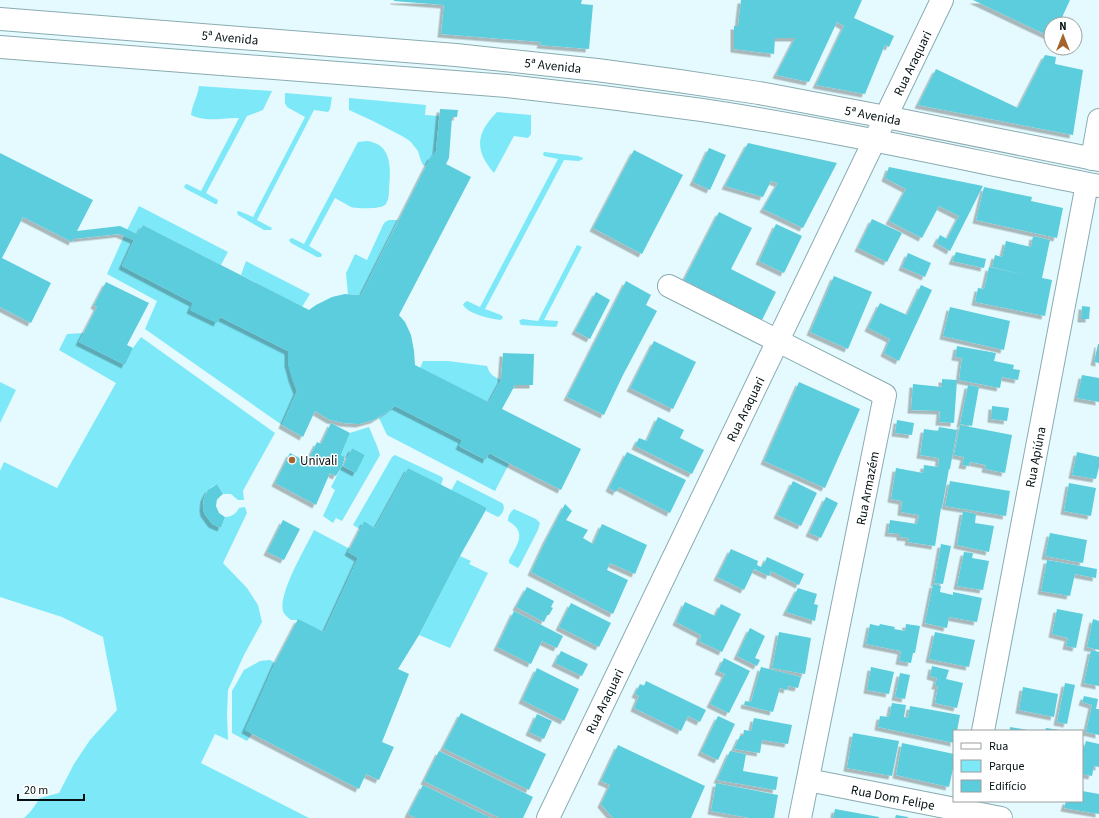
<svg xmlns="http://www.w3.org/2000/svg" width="1099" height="818" font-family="'Source Sans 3',sans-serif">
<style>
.green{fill:#7de8f7}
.building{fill:#5bcddd;filter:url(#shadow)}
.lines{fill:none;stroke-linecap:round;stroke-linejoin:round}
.minor-casing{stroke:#89abb1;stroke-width:24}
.major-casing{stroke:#89abb1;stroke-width:24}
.minor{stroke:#fff;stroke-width:22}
.major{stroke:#fff;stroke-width:22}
.poi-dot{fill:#a4642e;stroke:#fff;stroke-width:1.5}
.labels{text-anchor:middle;stroke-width:3;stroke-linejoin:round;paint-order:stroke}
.street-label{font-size:13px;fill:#041012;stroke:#fff}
.poi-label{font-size:13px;fill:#041012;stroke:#fff;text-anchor:start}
</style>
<defs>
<filter id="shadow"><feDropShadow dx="-3.5" dy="3.5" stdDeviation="0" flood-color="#0004"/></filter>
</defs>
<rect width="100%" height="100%" fill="#e5fafe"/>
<path class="green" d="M199,86L272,91L263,110L247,116L206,193L218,200L217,204H215L186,189L184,187L185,185L187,184L201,191L239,118C224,117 206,123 191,115C192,105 198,96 199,86Z
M285,93L332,97L330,109L328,112L314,110L257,220L272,228L271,230H264L238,215L237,212L239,211L253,217L305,117L287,107L285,103Z
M349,98L426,105L425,115L439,116L436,151L432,157H431L426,166L423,165L421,161L418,151L410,141L402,136L373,121L349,110Z
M497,112L531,115V134L528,138L514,136L494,173C474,150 476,133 497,112Z
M367,141C392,144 391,168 389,188C389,193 389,201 385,205C381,209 357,209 351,207C346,204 340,201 335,198L309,246L322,254L321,257H317L291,243L289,240L290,239L292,238L304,244L358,142Z
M544,152L578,156L583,158V159L579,161L564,160L485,309L501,315L503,317L502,319L500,320C489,318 470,315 463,305L464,303L467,301L480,307L558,159L544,156L543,154Z
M139,206L228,252L221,265L143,225L137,234L127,230Z
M389,220H398L361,295L348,294L346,273L349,267L355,254L367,260L383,225L385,222Z
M124,236L134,240L122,266L193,303L217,323L220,317L288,351C288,365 292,378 297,391L282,425L145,329L157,301L107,274Z
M577,245L582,247L544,320L558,321V322L557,326L555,327L521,325L519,321L522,319L538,321Z
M246,261L310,294L302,307L241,275Z
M84,333L79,342L125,365L133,348L141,337L275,433L245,487L243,491L244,500H238L231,494H223L217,484C211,487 205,492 204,498C199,511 209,524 221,528L225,517C231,517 236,514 239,508L245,507L247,513L223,563L247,588L258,605L262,622L244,655L228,690L227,714L228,740L215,734L201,763L309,818H24L31,811L40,798L59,793L74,764L90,740L117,710C113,686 107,661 103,637L62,617L0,597V471L4,462L57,488L116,383L59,350L67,334Z
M423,361H448L487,366C490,375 493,376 501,380L489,402L420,368Z
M0,382L16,390L0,423Z
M395,406L462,440L460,447L486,460L489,453L509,464L495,491L387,435L379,418Z
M369,427L377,446L380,455L342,521L336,518L333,523L323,516L335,490L331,487L342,466L356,473L365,455L352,448L347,458L341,455L350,433Z
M395,455L442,477L443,479L441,485L408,468L375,528L364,521L360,529L353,525L392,457Z
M457,480L502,503C506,507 503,514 498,517L486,511L487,508L451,491Z
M514,509L536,519L540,523L538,530L520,565L518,568L509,563V560C517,545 528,532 508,521C508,516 510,512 514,509Z
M314,530L350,549L348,552L358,558L324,632L298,620H291C288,617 284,615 283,611C278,594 306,547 314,530Z
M460,556L471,561L469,564L488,573L450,648L419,635Z
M270,660L275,663L246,730L252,734L247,741L232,733V691L244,670L260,661Z"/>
<path class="building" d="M394,0H582L581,4L593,5L589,49L540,45L541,42L441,34L444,5L394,1Z
M741,0H862L854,18L894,36L889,47L885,45L865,94L816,85L844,26L837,22L809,82L776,75L795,38H775L774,54L734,49V26H738Z
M973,0H1070L1059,24H1051V37Z
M1045,55L1056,57L1055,64L1083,70L1073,135L918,105L936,69L1018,108Z
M440,109L458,110L457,117H452L449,158L446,164L471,177L399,315L405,322L411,335L414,351L415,365L489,402L501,380L503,353L534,354L533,385H515L502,409L581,449L561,490L489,453L486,460L459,446L462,440L395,406L387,412L374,420L359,424L344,423L330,420L315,411L303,437L282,425L297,391L292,378L288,363V351L220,317L217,323L190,310L193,303L122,266L134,240L119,234L73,239L72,242L23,217L2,258L51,283L31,323L0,307V153L93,200L77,231L120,226L137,234L143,225L309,310L316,305L332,297L345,294L361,295L426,166L431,156L432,157L436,151Z
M748,143L837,163L803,228L763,209L778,183L771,181L763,197L725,186Z
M709,148L726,155L710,190L693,182Z
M634,150L683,175L642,254L593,228Z
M889,167L983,186L950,251L936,243L940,235L947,239L959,216L939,206L922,238L889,221L906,189L885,178Z
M984,187L1032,197L1031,201L1063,208L1057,238L976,220Z
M719,212L752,228L731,269L776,292L762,320L684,280Z
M872,219L902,233L887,262L858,248Z
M776,224L802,236L784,273L759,261Z
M1033,236L1050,240L1042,278L1052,280L1045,316L975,302L978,288L984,289L989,267L1025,275L992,267L995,255L1002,257L1006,241L1031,247Z
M956,252L986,259L984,268L952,261Z
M908,253L931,263L925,277L902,267Z
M834,276L872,292L848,349L810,332Z
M626,281L651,295L646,305L657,311L623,375L604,415L567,397Z
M106,282L149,303L127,345L133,348L125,365L79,342L97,307L94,305Z
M921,285L932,290L899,361L884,353L890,339L868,328L880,303L907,315Z
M596,292L610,300L590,339L575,331Z
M1082,306L1090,307L1089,319H1081Z
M950,307L1010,321L1004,350L943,336Z
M654,341L696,362L673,409L630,388Z
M1098,344H1099V363L1094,362Z
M957,346L996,353L994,361L1014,365L1013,369L1020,370L1018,380L1002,377L1000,388L959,380L962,358L955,357Z
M1082,375L1099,378V402L1077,398Z
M942,379L957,380L954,423L939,422L940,411L911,410L913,384L942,387Z
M799,382L860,409L825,488L764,461Z
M968,385L979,387L972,426L960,424Z
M992,406L1009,408L1007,421L991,419Z
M658,417L684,430L680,438L704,450L692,474L635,446L639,438L647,441Z
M897,420L914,423L912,435L895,433Z
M331,423L350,433L341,455L345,457L342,466L336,476L330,473L316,505L275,483L290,453L307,462L317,442L321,444Z
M960,425L1012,435L1005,473L985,469L986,465L970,462L969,466L962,465L964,457L954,455Z
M939,427L957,430L950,469H949L942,508H941L935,546L908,542L909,538L900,537V534L888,533L890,520L917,524L919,515L901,512L902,501L891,499L896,468L923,473L924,465L938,467L939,458L920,455L924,429L938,431Z
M352,448L365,455L356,473L343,466Z
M627,452L686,480L670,513L619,487L616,492L609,488Z
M1077,452L1099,457V467L1096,479L1072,475Z
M408,468L487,508L460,556L419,635L398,669L409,674L382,742L394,747L379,780L366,774L359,789L245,730L275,663L298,619L324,632L358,558L348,552L360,529L364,521L375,528Z
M793,481L817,493L801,526L777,515Z
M950,481L1010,491L1006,516L945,506Z
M1069,483L1096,488L1091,516L1064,511Z
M217,484L223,494L217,499L216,506L219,513L225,517L221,528L212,524L204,513L203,507L204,498L208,490Z
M826,497L838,503L821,538L809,533Z
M565,504L572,511L566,520L588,530L583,538L593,544L602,524L647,545L635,574L610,563L607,570L628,580L613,614L531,572L546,540Z
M963,511L976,514L975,523L994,526L989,552L957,545Z
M283,520L300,529L284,560L267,552Z
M1050,533L1087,540L1083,563L1045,556Z
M941,544L951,546L943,584L934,583Z
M731,549L758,561L757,565L761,567L763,564H764L767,557L804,574L799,585L771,571L769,576L754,569L744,590L717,577Z
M964,552L973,553L972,558L989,561L983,590L957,586Z
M1047,560L1097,569L1096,578L1075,574L1070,596L1041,591Z
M933,584L941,586L940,592L953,595V592L982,598L977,622L949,617L947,628L925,623Z
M527,587L554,601L551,607L553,608L549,615H547L544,622L516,607Z
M798,588L817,594L814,604L818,605L815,621L786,612Z
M685,602L715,616L721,604L741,614L722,652L699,641L701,635L676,622Z
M571,603L611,623L599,647L559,627Z
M1057,609L1083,614L1076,648L1066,646L1068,638L1052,634Z
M514,611L563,636L557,648L542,641L531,664L497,647Z
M1093,619L1099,621V650L1087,647Z
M870,624L879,626L880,624L895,627L894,629L905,631L906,624L920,626L915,653H913L911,663L899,661L901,651L866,644Z
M750,628L765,636L755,658L760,660L757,666L737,656Z
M779,632L811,638L805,674L772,668Z
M935,632L975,640L969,667L929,659Z
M1091,650L1099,652V686L1084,683Z
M561,651L588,664L582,676L555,663Z
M724,658L750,671L729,713L710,704L725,674L718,671Z
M932,666L949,670L946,679L963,683L957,708L935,703L938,686H935L937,678L930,676Z
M761,667L801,677L798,688L788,686L787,690L780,688L773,712L744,705L745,701L751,702Z
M871,667L894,672L889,694L867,690Z
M537,668L579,689L564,721L522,700Z
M900,673L910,675L905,699L895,697Z
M646,681L706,710L700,722L688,716L681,731L634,708L639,696L635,694L640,684L644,686Z
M1065,683L1075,685L1067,724L1057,722Z
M1023,687L1058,694L1054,717L1019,710Z
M1084,696L1098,699L1096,709H1099V735L1086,732L1092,705L1082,702Z
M892,703L906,705L904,717L908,718L910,706L960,715L957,731H954V743L878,727L880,716L889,717Z
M461,713L546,754L529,790L443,748Z
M537,714L552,721L544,739L529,732Z
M718,716L735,724L718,760L701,752Z
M754,718L792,725L788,744L762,740L760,753L734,749L740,736H743L744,730L751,731Z
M1010,727L1028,730V731H1010Z
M1046,728L1060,730V731H1045Z
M853,733L899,741L892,776L847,768Z
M1086,741L1099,744V767L1094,766L1092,776L1082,774V747L1084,748Z
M902,743L954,754V764L949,787L896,775Z
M618,745L705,786L691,818H613L601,804L610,785L601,781Z
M439,751L533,797L523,818H500L424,781Z
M730,751L746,754L743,771L778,777L776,790L717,780Z
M716,783L778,795L774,818H750L711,811Z
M423,785L491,818H416L408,814Z
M1082,791L1099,794V814L1064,808L1066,801H1082Z
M835,809L879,817V818H833Z
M896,815L908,817V818H895Z"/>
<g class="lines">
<g class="minor-casing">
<path id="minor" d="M1092,159L1099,120
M669,286L885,395L800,818
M983,731L1087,184
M808,780L1001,818
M548,818L942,0"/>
</g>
<g class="major-casing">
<path id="major" d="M0,19L456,55L597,70L679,81L759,93L886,117L1099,160
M0,47L507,86C572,93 637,101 702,110C835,130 967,160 1099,186"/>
</g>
<use href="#minor" class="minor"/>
<use href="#major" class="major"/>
</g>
<circle class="poi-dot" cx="292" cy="460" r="4"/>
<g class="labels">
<g class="street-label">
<text transform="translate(230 37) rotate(5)" y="5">5ª Avenida</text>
<text transform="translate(912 63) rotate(-64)" y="5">Rua Araquari</text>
<text transform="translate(553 65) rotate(6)" y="5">5ª Avenida</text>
<text transform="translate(873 115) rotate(11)" y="5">5ª Avenida</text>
<text transform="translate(745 409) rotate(-64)" y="5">Rua Araquari</text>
<text transform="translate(1035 457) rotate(-79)" y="5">Rua Apiúna</text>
<text transform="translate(867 488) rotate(-79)" y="5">Rua Armazém</text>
<text transform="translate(604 701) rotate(-64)" y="5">Rua Araquari</text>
<text transform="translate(893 797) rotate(11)" y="5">Rua Dom Felipe</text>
</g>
<g class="poi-label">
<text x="300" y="465">Univali</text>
</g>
</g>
<rect x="953" y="730" width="130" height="72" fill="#ffffff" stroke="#9b9fa0"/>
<rect x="961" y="743" width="20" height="6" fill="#ffffff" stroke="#9b9fa0"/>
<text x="989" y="750" font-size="12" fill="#041012">Rua</text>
<rect x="961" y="760" width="20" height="12" fill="#7de8f7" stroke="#9b9fa0"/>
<text x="989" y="770" font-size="12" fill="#041012">Parque</text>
<rect x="961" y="780" width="20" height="12" fill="#5bcddd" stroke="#9b9fa0"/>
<text x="989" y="790" font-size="12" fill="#041012">Edifício</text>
<g transform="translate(1063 36)"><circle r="19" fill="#ffffff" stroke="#9b9fa0"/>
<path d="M0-3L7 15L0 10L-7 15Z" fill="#a4642e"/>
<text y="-6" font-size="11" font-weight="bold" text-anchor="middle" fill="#041012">N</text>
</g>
<path d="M18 794v6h66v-6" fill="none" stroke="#041012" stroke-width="2"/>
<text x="24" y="794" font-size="12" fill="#041012" stroke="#ffffff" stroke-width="3" paint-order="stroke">20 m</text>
</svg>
